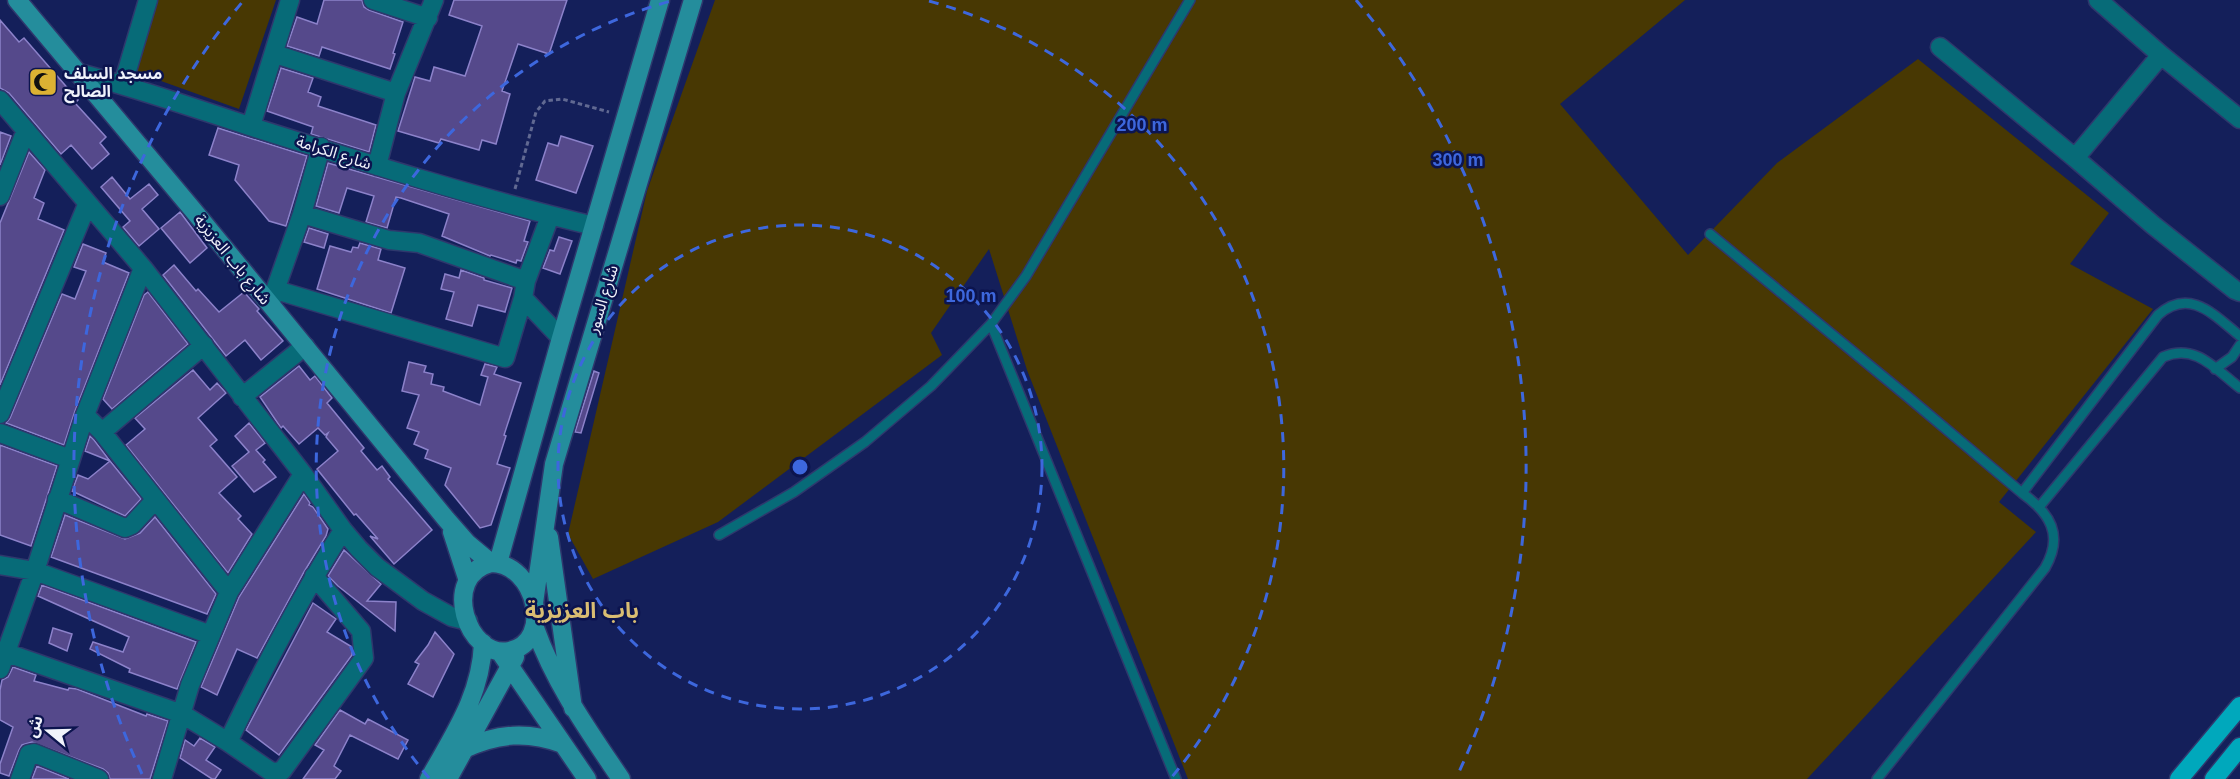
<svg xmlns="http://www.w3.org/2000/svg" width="2240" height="779" font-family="Helvetica,'Noto Sans Arabic',sans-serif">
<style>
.green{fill:#483803}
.building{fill:#55498b;stroke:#8c82ca;stroke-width:1.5}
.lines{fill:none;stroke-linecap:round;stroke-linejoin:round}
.lane-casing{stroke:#2e386d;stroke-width:12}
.street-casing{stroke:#2e386d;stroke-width:21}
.secondary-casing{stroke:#2e386d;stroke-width:21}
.primary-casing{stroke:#2e386d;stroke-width:21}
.path{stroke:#616992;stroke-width:3;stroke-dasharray:4.5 3;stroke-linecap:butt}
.lane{stroke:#076b78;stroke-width:9}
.street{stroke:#076b78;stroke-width:18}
.secondary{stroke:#248d9c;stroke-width:18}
.primary{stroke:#00a8bc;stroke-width:18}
.ring{fill:none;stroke:#3d67dd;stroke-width:3;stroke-dasharray:10 8}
.labels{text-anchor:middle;stroke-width:5;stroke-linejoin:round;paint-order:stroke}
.poi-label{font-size:16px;font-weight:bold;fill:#f0f3fb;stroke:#0c144e;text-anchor:start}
.street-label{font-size:16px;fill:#f0f3fb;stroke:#0c144e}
.district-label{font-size:22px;font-weight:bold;fill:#d9bd72;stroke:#0c144e}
.centre{fill:#3d67dd;stroke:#0c144e;stroke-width:3}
.ring-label{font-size:18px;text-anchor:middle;font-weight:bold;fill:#3d67dd;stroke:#0c144e;stroke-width:5;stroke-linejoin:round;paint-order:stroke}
</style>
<rect width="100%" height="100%" fill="#141f5a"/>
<path class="green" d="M158,0H276L239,109L136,72Z
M715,0H1685L1560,104L1688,255L1777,163L1918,59L2109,213L2070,264L2153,309L1999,502L2036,532L1807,779H1188L1027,370L989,249L931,333L942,355L718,522L593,579L568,534L647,191Z"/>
<path class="building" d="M324,0H362L364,7L369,10L403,22L393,53L395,54L390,69L322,47L319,56L287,46L297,17L317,24Z
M454,0H567L549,54L518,44L502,91L510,94L496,144L482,140L479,150L441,139L439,143L398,131L415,77L430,81L434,67L465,76L482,26L449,15Z
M0,20L19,42L24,38L78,100L75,103L106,137L100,143L109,154L92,169L71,145L61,154L9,93L0,88Z
M281,68L313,78L308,92L321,97L318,106L376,125L369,152L311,134L313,127L267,111Z
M218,128L307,156L286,226L269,221L235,180L239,165L209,155Z
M0,132L11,136L0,165Z
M561,136L593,146L576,193L536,180L548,143L558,146Z
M29,152L45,170L34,198L44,203L38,219L64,230L0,385V223Z
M328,163L530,221L524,241L528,242L521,261L517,260L516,263L491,255L490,256L442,236L449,214L401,198L396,197L387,228L366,222L374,196L347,188L339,213L316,206Z
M112,177L130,199L149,184L158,195L142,209L159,229L139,246L123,227L130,221L101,187Z
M180,212L207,248L190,263L161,228Z
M309,228L328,234L324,248L304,242Z
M559,237L572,241L560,274L543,268L550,250L554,251Z
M360,243L381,249L378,260L405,268L391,313L317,289L330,246L351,252L353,247L358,248Z
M83,244L106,253L103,262L129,273L75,411L64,445L6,423L10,418L62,294L75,299L86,271L74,267Z
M174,265L196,291L198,289L219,312L244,292L259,309L257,311L283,341L261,360L245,340L226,356L163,275Z
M461,270L484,278V280L512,288L505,312L478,305L472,326L446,319L454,292L441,289L445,274L459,278Z
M148,292L188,344L112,409L103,399L144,295Z
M409,362L426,366L424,372L433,374L431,384L444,387L443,391L480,405L488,377L481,375L485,364L497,367L494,374L521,383L504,435L506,436L497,464L510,468L491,525L480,528L445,485L451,468L425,458L428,450L414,444L419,432L407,428L419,395L402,391Z
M299,366L310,380L315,376L332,398L327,403L364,448L361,451L377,470L382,466L390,477L388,479L432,530L394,564L370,536L378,539L356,514L354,515L317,469L338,451L326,437L328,433L325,435L318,428L299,444L283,426L281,428L260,397Z
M193,370L210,390L217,383L226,393L198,418L217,440L210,446L237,477L219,493L241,516L238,519L252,534L228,573L126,445L145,429L135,418Z
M594,371L599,373L581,433L575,432Z
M249,423L265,443L256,450L265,460L263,462L276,477L254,492L232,466L249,452L235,436Z
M90,436L94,440L110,461L85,451Z
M0,445L57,466L31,546L0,535Z
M110,461L141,499L125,516L72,491L78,475L88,479Z
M304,494L310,503L309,505L313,507L328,529L326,536L304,572L257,658L237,649L217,695L201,687L239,597Z
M65,515L125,539L140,533L155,517L216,594L207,614L51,557Z
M344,550L381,584L367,601L396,602L395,631L338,586L328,576Z
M42,585L196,642L177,689L129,672L130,669L90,649L93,642L123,652L129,637L38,596Z
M313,603L336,619L327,632L352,647V655L279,755L246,730Z
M53,628L72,634L67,651L49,643Z
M435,632L454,654L433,697L408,684L419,664L415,662L428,645Z
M13,667L36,675L34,681L68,690L69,688L77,689L146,716L147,714L168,721L150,779H110L108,773L103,769L32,742L22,745L19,750L9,776L0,773V764L13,727L0,720V690L2,680L8,677Z
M340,710L365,724L368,719L408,740L398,759L350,735L334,766L341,771L335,779H303L324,750L315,745Z
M200,738L215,747L206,760L221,770L215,779H212L180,758L185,740L194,746Z
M37,766L69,779H32Z"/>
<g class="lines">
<g class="lane-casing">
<path id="lane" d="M1710,234L1908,397L2022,493C2050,513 2064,535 2045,568L1877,779
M991,324L1176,779
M2215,369L2232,357L2240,345
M2022,493L2158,315C2190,287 2214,315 2240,336
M2040,506L2163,357C2196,343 2215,369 2240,388
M719,535L794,492L865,442L931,386L991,324L1026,276L1190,0"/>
</g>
<g class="street-casing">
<path id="street" d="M373,0L428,18
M2098,0L2161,55L2240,119
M1940,47L2075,158
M275,54L396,93
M2161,55L2075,158L2153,225L2235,290L2240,292
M75,72C134,87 191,107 249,126C363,162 478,198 594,226
M123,84L148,0
M0,100L143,268L303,474L343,530L359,549L377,567L423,601L452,617L468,621
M251,126L290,0
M377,166L396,93L434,0
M0,196L26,130
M302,214L389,240L419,243L526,281
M276,290L505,358L523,298L526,281L550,216
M523,298L561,338
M272,299L302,214L321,147
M242,397L305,346
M0,414L87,205
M85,415L102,432L229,592
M102,432L204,345
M0,433L70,459
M57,499L125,528L132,525L155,500
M0,565L35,571L211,635
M7,653L182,714L228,742L270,771L274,772L282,771L364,658L361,631L314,576
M0,669L35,571L85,415L143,268
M228,742C263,669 300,598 343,530
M20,779L29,754L34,753L99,779
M162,779L190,685L229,592L303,474"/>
</g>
<g class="secondary-casing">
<path id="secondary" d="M17,0L193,210L446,519L467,543L491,563
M452,532L467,578
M549,537L573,708
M491,563C536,563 555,642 509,651C467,659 440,576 491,563Z
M498,563L561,338L660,0
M534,603L554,464L693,0
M535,628C555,684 588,730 621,779
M500,652L587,779
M464,749C498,733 528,731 563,744
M429,779C454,734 481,696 483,643
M448,779L515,657"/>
</g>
<g class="primary-casing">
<path id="primary" d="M2179,779L2240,706
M2214,779L2240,747"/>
</g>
<path class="path" d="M515,189L536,112L545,101L562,99L609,112"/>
<use href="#lane" class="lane"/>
<use href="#street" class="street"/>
<use href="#secondary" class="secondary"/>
<use href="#primary" class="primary"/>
</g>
<g class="ring">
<circle cx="800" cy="467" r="242"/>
<path d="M429 778A484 484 0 0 1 671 1M929 1A484 484 0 0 1 1171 778"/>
<path d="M142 774A726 726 0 0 1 244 0M1356 0A726 726 0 0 1 1458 774"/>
</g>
<defs>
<g id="mosque-square" transform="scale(1.5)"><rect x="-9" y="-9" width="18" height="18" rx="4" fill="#dcb233" stroke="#0c144e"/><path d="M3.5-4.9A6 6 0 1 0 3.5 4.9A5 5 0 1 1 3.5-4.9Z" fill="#111"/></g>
</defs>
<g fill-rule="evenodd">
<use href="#mosque-square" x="43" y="82"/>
</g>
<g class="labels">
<g class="poi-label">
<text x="64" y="79">مسجد السلف<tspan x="64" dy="18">الصالح</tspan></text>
</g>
<g class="street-label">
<text transform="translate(334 152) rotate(18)" y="6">شارع الكرامة</text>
<text transform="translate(233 259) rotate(51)" y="6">شارع باب العزيزية</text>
<text transform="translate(602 299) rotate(-73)" y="6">شارع السور</text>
</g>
<g class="district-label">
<text x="582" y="618">باب العزيزية</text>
</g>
</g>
<circle cx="800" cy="467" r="9" class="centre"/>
<g class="ring-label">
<text x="1142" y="131">200 m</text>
<text x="1458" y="166">300 m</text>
<text x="971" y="302">100 m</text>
</g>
<g transform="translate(48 731) rotate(289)" stroke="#0c144e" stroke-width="4.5" paint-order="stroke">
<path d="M0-4.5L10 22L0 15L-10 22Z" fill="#f0f3fb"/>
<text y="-9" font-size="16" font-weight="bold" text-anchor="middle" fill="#f0f3fb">ش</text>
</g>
</svg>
